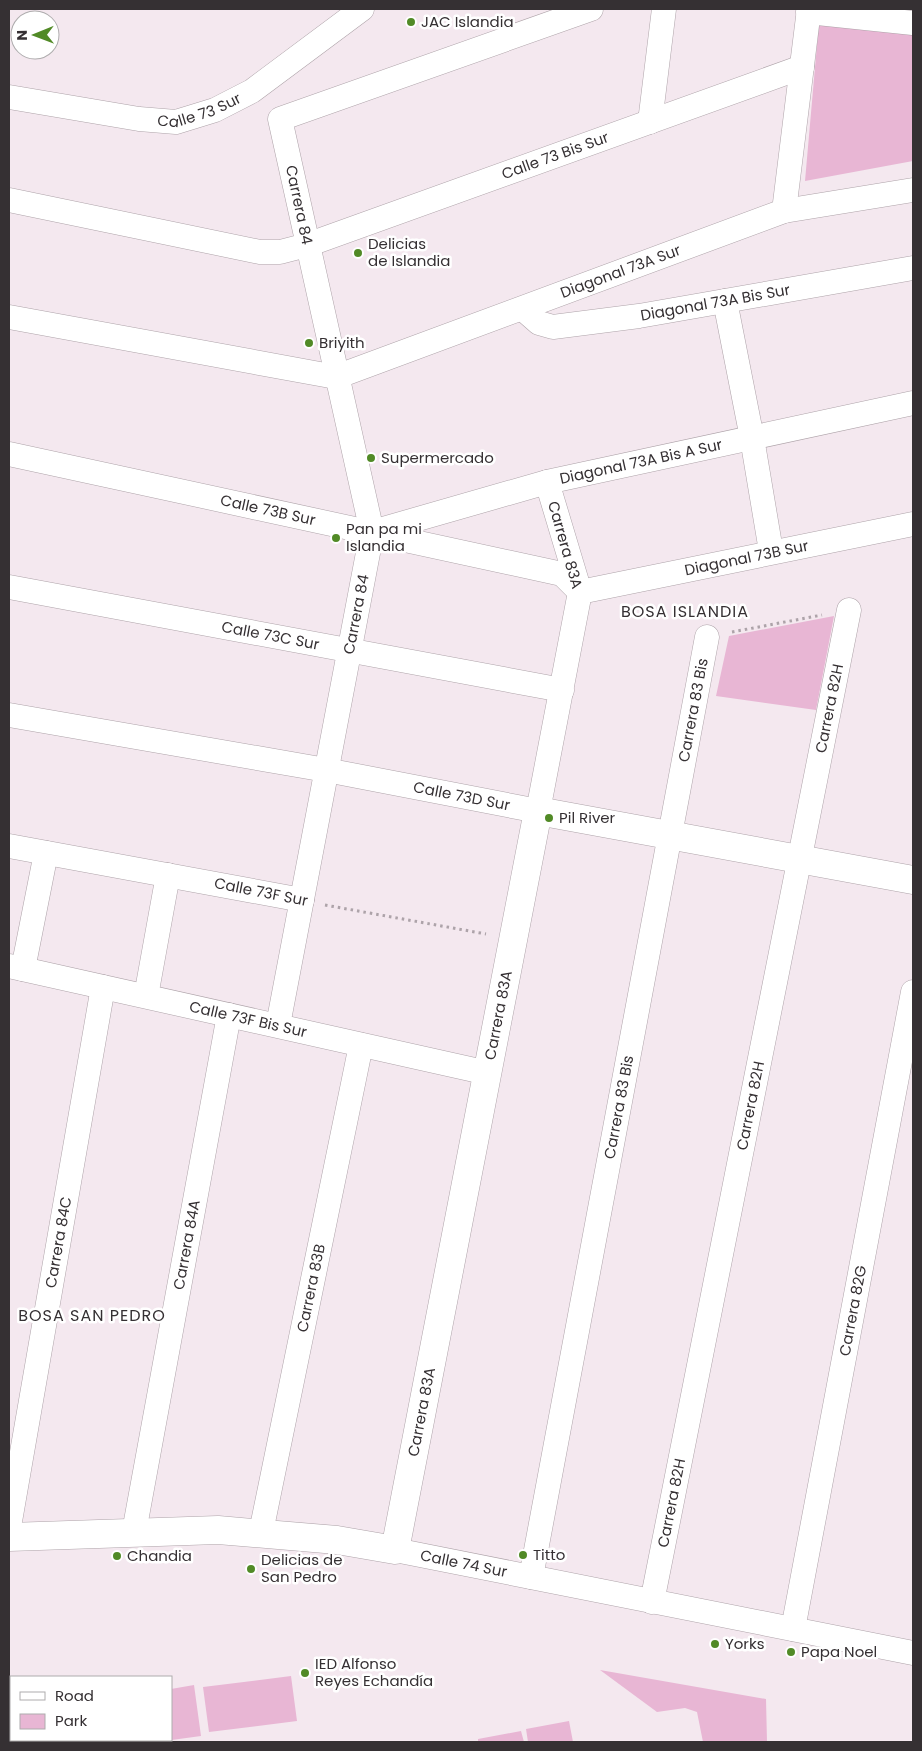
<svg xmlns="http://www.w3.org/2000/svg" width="922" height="1751" font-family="Poppins,sans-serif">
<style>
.green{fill:#e8b6d4}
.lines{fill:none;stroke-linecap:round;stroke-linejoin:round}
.minor-casing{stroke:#aea3a9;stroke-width:25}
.tertiary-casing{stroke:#aea3a9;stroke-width:29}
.path{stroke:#ada3a9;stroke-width:3;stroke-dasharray:2.5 4;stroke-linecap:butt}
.minor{stroke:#fff;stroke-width:24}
.tertiary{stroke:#fff;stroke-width:28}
.poi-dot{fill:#518a26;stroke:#fff;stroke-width:2}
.labels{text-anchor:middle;stroke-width:5;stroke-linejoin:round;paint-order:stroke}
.poi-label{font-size:15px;fill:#353033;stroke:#fff;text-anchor:start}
.street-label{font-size:15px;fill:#353033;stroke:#fff}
.neighbourhood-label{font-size:16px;letter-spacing:1px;fill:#353033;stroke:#fff}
</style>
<rect width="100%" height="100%" fill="#f4e8ef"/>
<path class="green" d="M819,22L913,30V161L805,181Z
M834,616L816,710L716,696L729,636Z
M600,1670L766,1699L767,1742H703L697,1712L685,1708L657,1712Z
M291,1676L297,1721L209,1732L203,1687Z
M194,1685L201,1736L157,1742H101V1740H171V1689Z
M569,1721L573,1742H528L526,1729Z
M521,1731L524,1742H478V1739Z"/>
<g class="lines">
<g class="minor-casing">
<g id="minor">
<path d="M808,12L913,23"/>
<path id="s1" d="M9,97L139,119L176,122L215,110L252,91L362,9"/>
<path d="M650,122L664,9"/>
<path id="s2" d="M9,200L260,252H280L307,245L802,67"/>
<path d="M784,211L809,9"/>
<path d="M725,301L752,438L771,551"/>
<path id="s3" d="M523,309L539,323L553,327L639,316L913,268"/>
<path id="s4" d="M9,317L336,377L784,211L913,190"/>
<path id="s5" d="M9,454L562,574L580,592"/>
<path id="s6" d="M376,531L547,482L913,403"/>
<path id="s7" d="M9,587L562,690"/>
<path id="s8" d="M580,592L913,524"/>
<path id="s9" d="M9,715L326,770L538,811L580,592L547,482"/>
<path d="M9,846L302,900"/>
<path id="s10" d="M9,966L488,1073"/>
<path d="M23,969L46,853"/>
<path d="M146,996L168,875"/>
<path id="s11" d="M278,1025L372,532L280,119L591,9"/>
<path id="s12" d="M9,1527L103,987"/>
<path id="s13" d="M134,1532L229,1015"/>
<path id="s14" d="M261,1532L361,1045"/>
<path id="s15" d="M395,1550L913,1653"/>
<path id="s16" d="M531,1577L707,637"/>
<path id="s17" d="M652,1602L849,610"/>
<path id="s18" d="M793,1629L913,992"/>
</g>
</g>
<g class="tertiary-casing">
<g id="tertiary">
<path id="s19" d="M9,1537L218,1530L337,1540L395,1550L538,811L913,880"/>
</g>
</g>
<path class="path" d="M732,632L822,615
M325,905L486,934"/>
<use href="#minor" class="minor"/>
<use href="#tertiary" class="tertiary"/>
</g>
<g class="poi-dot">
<circle cx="411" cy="22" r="5"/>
<circle cx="358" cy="253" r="5"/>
<circle cx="309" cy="343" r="5"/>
<circle cx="371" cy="458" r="5"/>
<circle cx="336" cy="538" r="5"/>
<circle cx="549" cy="818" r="5"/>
<circle cx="523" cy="1555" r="5"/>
<circle cx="117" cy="1556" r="5"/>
<circle cx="251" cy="1569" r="5"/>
<circle cx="715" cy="1644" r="5"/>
<circle cx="791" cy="1652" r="5"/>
<circle cx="305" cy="1673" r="5"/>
</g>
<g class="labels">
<g class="poi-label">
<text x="421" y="27">JAC Islandia</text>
<text x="368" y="249">Delicias<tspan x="368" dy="17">de Islandia</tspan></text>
<text x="319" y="348">Briyith</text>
<text x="381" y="463">Supermercado</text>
<text x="346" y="534">Pan pa mi<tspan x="346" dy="17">Islandia</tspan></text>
<text x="559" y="823">Pil River</text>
<text x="533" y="1560">Titto</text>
<text x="127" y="1561">Chandia</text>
<text x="261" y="1565">Delicias de<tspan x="261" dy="17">San Pedro</tspan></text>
<text x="725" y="1649">Yorks</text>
<text x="801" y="1657">Papa Noel</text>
<text x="315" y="1669">IED Alfonso<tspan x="315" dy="17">Reyes Echandía</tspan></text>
</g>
<g class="street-label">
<text dy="5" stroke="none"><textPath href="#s1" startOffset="194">Calle 73 Sur</textPath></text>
<text dy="5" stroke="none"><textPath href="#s2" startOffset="568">Calle 73 Bis Sur</textPath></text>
<text transform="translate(299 205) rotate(78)" y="5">Carrera 84</text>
<text dy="5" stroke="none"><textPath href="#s4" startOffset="636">Diagonal 73A Sur</textPath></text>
<text dy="5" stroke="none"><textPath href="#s3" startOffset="200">Diagonal 73A Bis Sur</textPath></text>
<text dy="5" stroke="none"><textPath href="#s6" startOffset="274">Diagonal 73A Bis A Sur</textPath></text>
<text dy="5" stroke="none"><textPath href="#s5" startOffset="265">Calle 73B Sur</textPath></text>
<text transform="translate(565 545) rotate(74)" y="5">Carrera 83A</text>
<text dy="5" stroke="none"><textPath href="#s8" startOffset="170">Diagonal 73B Sur</textPath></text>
<text dy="5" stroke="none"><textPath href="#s11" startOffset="418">Carrera 84</textPath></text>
<text dy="5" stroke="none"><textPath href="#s7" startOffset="266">Calle 73C Sur</textPath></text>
<text dy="5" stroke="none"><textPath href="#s16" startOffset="882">Carrera 83 Bis</textPath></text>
<text dy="5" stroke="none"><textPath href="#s17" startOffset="911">Carrera 82H</textPath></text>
<text dy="5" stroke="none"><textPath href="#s9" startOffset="460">Calle 73D Sur</textPath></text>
<text transform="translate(261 892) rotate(11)" y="5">Calle 73F Sur</text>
<text dy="5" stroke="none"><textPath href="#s19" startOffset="932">Carrera 83A</textPath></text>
<text dy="5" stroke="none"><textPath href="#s10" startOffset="245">Calle 73F Bis Sur</textPath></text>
<text dy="5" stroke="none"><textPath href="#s17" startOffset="506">Carrera 82H</textPath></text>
<text dy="5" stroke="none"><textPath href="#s16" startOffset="478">Carrera 83 Bis</textPath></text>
<text dy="5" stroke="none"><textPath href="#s12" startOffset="289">Carrera 84C</textPath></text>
<text dy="5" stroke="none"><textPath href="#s13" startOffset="292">Carrera 84A</textPath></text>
<text dy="5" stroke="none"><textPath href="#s14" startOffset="249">Carrera 83B</textPath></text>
<text dy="5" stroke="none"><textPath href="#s18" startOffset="324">Carrera 82G</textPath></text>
<text dy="5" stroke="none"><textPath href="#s19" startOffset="528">Carrera 83A</textPath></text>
<text dy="5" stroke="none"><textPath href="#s17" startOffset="101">Carrera 82H</textPath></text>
<text dy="5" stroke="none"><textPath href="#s15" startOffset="70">Calle 74 Sur</textPath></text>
</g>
<g class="neighbourhood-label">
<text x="685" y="617">BOSA ISLANDIA</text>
<text x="92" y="1321">BOSA SAN PEDRO</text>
</g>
</g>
<rect width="922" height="1751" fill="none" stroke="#353033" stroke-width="20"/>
<rect x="10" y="1676" width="162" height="65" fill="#ffffff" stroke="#aeacad"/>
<rect x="20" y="1692" width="25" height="8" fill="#ffffff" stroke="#aeacad"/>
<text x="55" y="1701" font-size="15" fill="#353033">Road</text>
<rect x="20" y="1714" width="25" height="15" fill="#e8b6d4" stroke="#aeacad"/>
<text x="55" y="1726" font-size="15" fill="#353033">Park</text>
<g transform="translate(35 35) rotate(269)"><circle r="24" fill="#ffffff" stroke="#aeacad"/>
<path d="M0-4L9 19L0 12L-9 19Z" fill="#518a26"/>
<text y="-8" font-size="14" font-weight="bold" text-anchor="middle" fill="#353033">N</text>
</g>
</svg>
